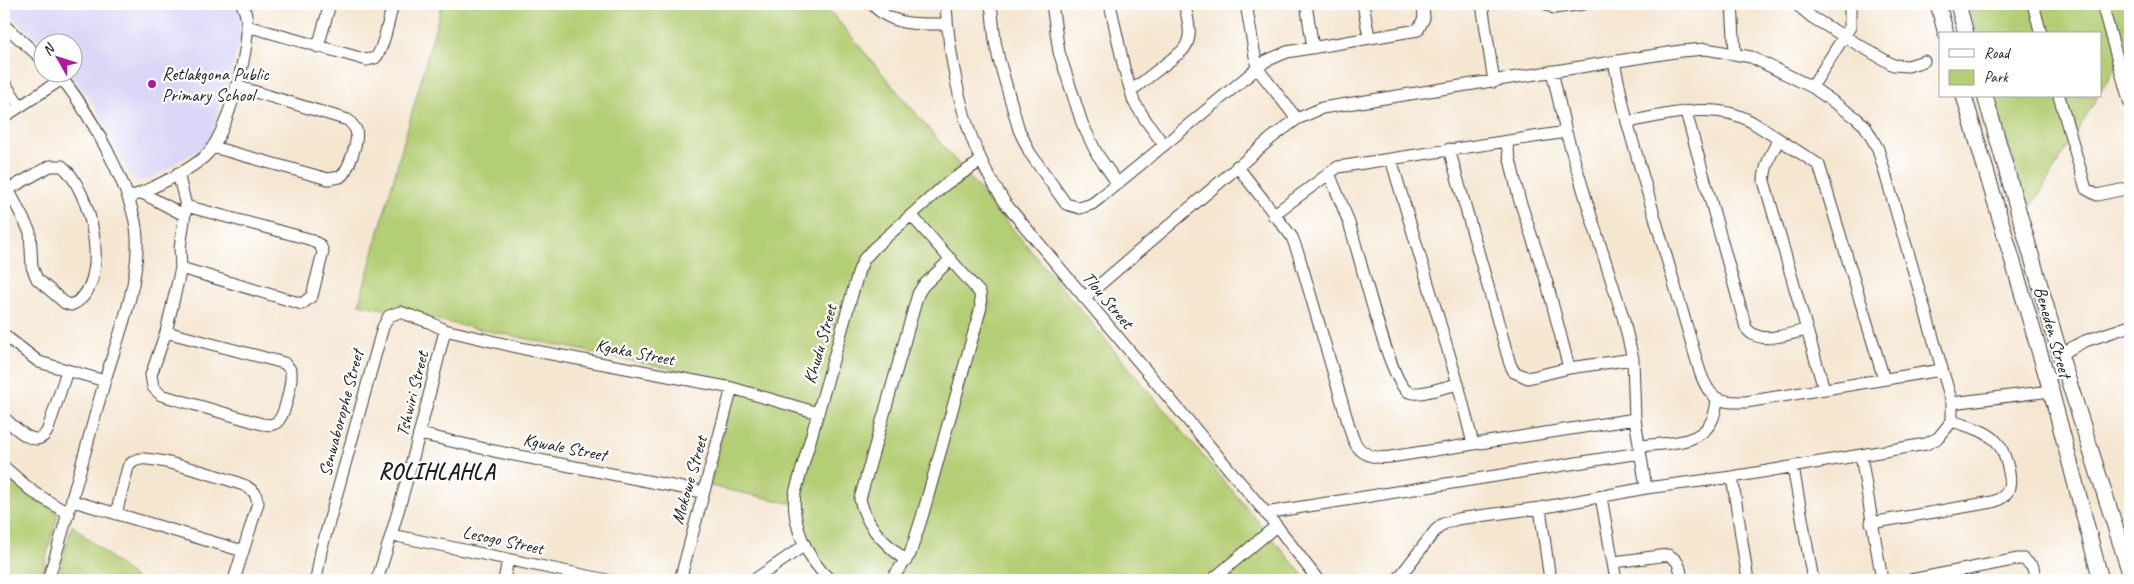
<svg xmlns="http://www.w3.org/2000/svg" width="2134" height="584" font-family="Caveat,sans-serif">
<style>
.built{fill:#d9d6f7}
.green{fill:#b4ce74;stroke:#687548}
.lines{fill:none;stroke-linecap:round;stroke-linejoin:round}
.minor-casing{stroke:#3d3a37;stroke-width:13}
.major-casing{stroke:#3d3a37;stroke-width:17}
.minor{stroke:#fff;stroke-width:11}
.major{stroke:#fff;stroke-width:15}
.poi-dot{fill:#b5179e;stroke:#fff;stroke-width:2}
.labels{text-anchor:middle;stroke-width:4.5;stroke-linejoin:round;paint-order:stroke}
.poi-label{font-size:18px;fill:#1c1c1c;stroke:#fff;text-anchor:start}
.street-label{font-size:18px;fill:#1c1c1c;stroke:#fff}
.district-label{font-size:22px;font-weight:bold;letter-spacing:1px;fill:#1c1c1c;stroke:#fff}
</style>
<rect width="100%" height="100%" fill="#fff"/>
<filter id="ink" filterUnits="userSpaceOnUse"><feTurbulence type="fractalNoise" baseFrequency=".02" numOctaves="2"/><feDisplacementMap in="SourceGraphic" scale="10" xChannelSelector="R" yChannelSelector="G"/><feConvolveMatrix kernelMatrix="1 2 1 2 8 2 1 2 1" color-interpolation-filters="sRGB"/></filter>
<filter id="wash" filterUnits="userSpaceOnUse"><feTurbulence type="fractalNoise" baseFrequency=".0096" numOctaves="4" result="noise"/><feDisplacementMap in="SourceGraphic" scale="20" xChannelSelector="R" yChannelSelector="G"/><feGaussianBlur stdDeviation="1.12" result="paint"/><feColorMatrix in="noise" values="0 0 0 0 0 0 0 0 0 0 0 0 0 0 0 0 0 1.4 0 .05"/><feComposite in="paint" operator="in"/></filter>
<g filter="url(#wash)">
<rect width="100%" height="100%" fill="#f5e6d0"/>
<path class="built" d="M4,4H238L240,8L242,34L211,135L204,146L147,181L137,180L130,174L93,102L68,73L72,72V42L42,43L4,11Z"/>
<path class="green" d="M442,4H824L1307,580H831L805,547L795,504L710,486L735,382L359,304Z
M1968,4H2130V44L2100,93V34H1977Z
M1994,96H2098L2028,213Z
M4,468L58,514L40,580H4Z
M72,525L137,580H57Z"/>
</g>
<g filter="url(#ink)">
<g class="lines">
<g class="minor-casing">
<path id="minor" d="M872,4C892,27 919,24 947,24
M946,4C948,50 961,120 982,162C988,176 997,189 1005,203L1276,525L1318,580
M991,4L995,41L999,60L1019,130L1030,153L1066,204L1080,208L1092,204L1101,197L1266,61L1287,52L1418,30L1424,18L1423,4
M1052,4L1059,52L1082,123L1097,154L1118,184
M1110,4L1124,68L1134,102L1147,122L1164,145
M1246,4L1257,68L1297,119
M1306,4L1313,48
M1363,4L1369,37
M1482,4L1494,82
M1547,4L1554,8L1584,4
M1732,4L1735,53
M1796,4L1813,18L1893,65L1908,66L1924,61
M2033,4L2041,34
M2102,4L2130,104
M4,25L42,59
M247,26L367,60C369,59 373,59 375,58C383,52 390,14 393,4
M318,47L330,4
M1614,62L1627,122L1700,372C1710,399 1717,403 1746,402L1941,370
M1552,71L1566,132L1591,216L1623,317L1633,359L1635,419L1646,488
M4,82L20,106
M1812,87L1850,27V4
M1131,91L1182,51C1195,37 1187,21 1185,4
M2059,96L2086,189L2097,195L2130,188
M1686,112L1746,328C1759,346 1787,334 1806,330
M4,117L62,79
M1627,122C1668,115 1714,100 1752,122L1819,165L1884,379
M1779,140C1771,153 1765,165 1764,181L1824,389
M1506,142L1519,198L1547,283L1569,368
M213,147L328,179L340,177C349,171 359,139 356,130C354,126 351,123 348,120L236,86
M1449,149L1510,364L1514,372L1528,378L1569,368L1633,359
M1391,159L1458,384L1473,444
M1237,166L1292,237L1299,256L1352,436C1358,454 1372,459 1390,457L1635,419
M1329,173C1336,191 1344,208 1350,226C1359,253 1389,380 1407,391C1417,398 1446,386 1458,384
M4,181L30,232L32,267L37,279L65,303L71,305C115,287 91,189 62,166H50L9,189
M142,193L184,215
M128,198C149,190 194,169 208,153C227,132 248,55 247,26C247,19 245,10 242,4
M1273,215L1338,167L1566,132
M181,268L302,304L312,296L323,252L320,245L309,239L186,206
M1084,298L1274,136L1297,119L1322,108L1681,51L1706,49L1751,57L1812,87L1855,117L1865,126L1878,149L1952,403V421L1938,438L1926,444L1732,477L1646,488L1540,508L1457,519L1443,524L1435,531L1397,580
M166,332L284,363C287,366 290,368 291,372C292,382 285,416 277,422C273,425 267,425 262,424L161,395L153,387L151,375L166,332L181,268L180,248L186,206L178,173
M4,335L39,362L105,381
M2060,354L2085,341L2130,326
M1952,403L2051,391
M4,418C15,427 38,453 48,429L67,371
M420,434L494,451L703,492
M1639,446C1663,443 1698,446 1711,422C1715,416 1716,407 1717,400
M1861,456L1882,580
M4,467L33,492L69,514
M1793,467L1813,580
M1732,477L1748,580
M1601,497L1616,580
M73,501L243,551
M1540,508L1550,580
M1265,513L1639,453
M116,514L128,467C132,462 134,460 141,459C158,457 228,479 246,486L255,493L258,503L234,580
M1871,523L1992,502C1999,500 2007,496 2009,487C2012,475 2004,448 1995,440C1983,429 1966,426 1952,421
M392,535L607,580
M906,561C884,542 867,529 860,499L918,294L923,286L951,259
M1614,562L1668,555C1680,560 1680,569 1682,580
M48,580C69,514 86,447 105,380C119,334 139,286 137,237C135,193 86,104 56,72
M316,580L321,551L383,327L389,316L400,312L429,322L445,330L525,349L732,388L818,413
M377,580C404,498 425,414 445,330
M504,580L508,560
M680,580L732,388
M754,580L805,545
M830,580C807,559 791,524 795,493L859,270L864,259L875,247L946,184L981,161
M891,580L910,554L922,517L981,307L980,293L912,216
M1212,580L1276,526
M1911,580L2018,559H2023L2033,567L2035,580"/>
</g>
<g class="major-casing">
<path id="major" d="M1938,4L1946,34
M1958,4L1966,34
M1964,96L2051,391L2101,580
M1985,96L2059,351L2130,573"/>
</g>
<use href="#minor" class="minor"/>
<use href="#major" class="major"/>
</g>
</g>
<circle class="poi-dot" cx="152" cy="84" r="5"/>
<g class="labels">
<g class="poi-label">
<text x="162" y="80">Retlakgona Public<tspan x="162" dy="21">Primary School</tspan></text>
</g>
<g class="street-label">
<text transform="translate(1108 300) rotate(50)" y="6">Tlou Street</text>
<text transform="translate(2053 332) rotate(74)" y="6">Beneden Street</text>
<text transform="translate(820 344) rotate(-74)" y="6">Khudu Street</text>
<text transform="translate(635 352) rotate(11)" y="6">Kgaka Street</text>
<text transform="translate(412 394) rotate(-76)" y="6">Tshwiri Street</text>
<text transform="translate(341 413) rotate(-75)" y="6">Senwaborophe Street</text>
<text transform="translate(565 447) rotate(11)" y="6">Kgwale Street</text>
<text transform="translate(689 480) rotate(-74)" y="6">Mokowe Street</text>
<text transform="translate(503 540) rotate(12)" y="6">Lesogo Street</text>
</g>
<g class="district-label">
<text x="437" y="479">ROLIHLAHLA</text>
</g>
</g>
<rect width="2134" height="584" fill="none" stroke="#fff" stroke-width="20"/>
<rect x="1939" y="32" width="162" height="65" fill="#ffffff" stroke="#a4a4a4"/>
<rect x="1949" y="49" width="25" height="8" fill="#ffffff" stroke="#a4a4a4"/>
<text x="1984" y="58" font-size="15" fill="#1c1c1c">Road</text>
<rect x="1949" y="70" width="25" height="15" fill="#b4ce74" stroke="#a4a4a4"/>
<text x="1984" y="82" font-size="15" fill="#1c1c1c">Park</text>
<g transform="translate(58 58) rotate(309)"><circle r="24" fill="#ffffff" stroke="#a4a4a4"/>
<path d="M0-4L9 19L0 12L-9 19Z" fill="#b5179e"/>
<text y="-8" font-size="14" font-weight="bold" text-anchor="middle" fill="#1c1c1c">N</text>
</g>
</svg>
